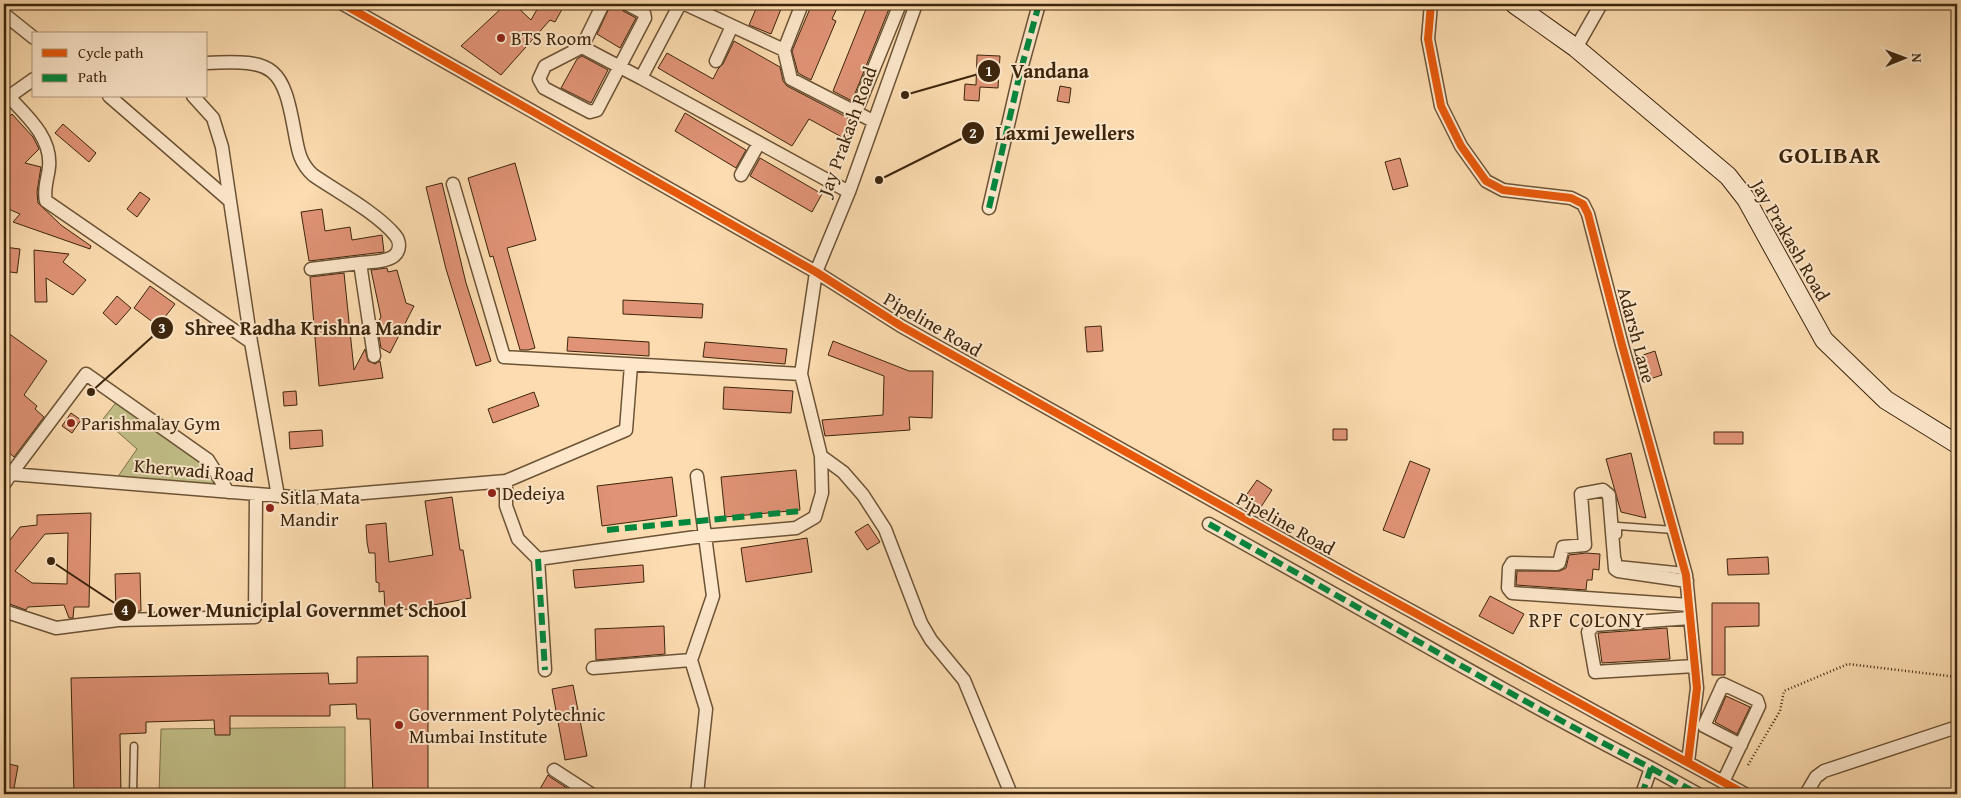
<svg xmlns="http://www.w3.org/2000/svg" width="1961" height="798" font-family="'Gentium Book Plus',serif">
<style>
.green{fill:#c2bf89;stroke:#7f724a}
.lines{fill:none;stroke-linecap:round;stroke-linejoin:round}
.stream{stroke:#777f6d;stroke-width:4.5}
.building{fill:#e09376;stroke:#3c250c;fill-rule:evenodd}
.lane-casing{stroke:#6c5335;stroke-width:9}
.street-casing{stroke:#6c5335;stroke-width:15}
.secondary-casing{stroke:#3c250c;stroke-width:20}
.path{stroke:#3c250c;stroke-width:2.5;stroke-dasharray:1 2.5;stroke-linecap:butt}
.lane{stroke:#fde8cc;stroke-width:6}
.street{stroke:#fde8cc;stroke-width:12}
.secondary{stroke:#fde8cc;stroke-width:18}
.quiet{stroke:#00873e;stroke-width:6;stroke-dasharray:12 6;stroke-linecap:butt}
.cycleway-casing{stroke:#fde8cc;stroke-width:11}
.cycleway{stroke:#e8590c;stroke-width:8}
.poi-dot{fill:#8f2418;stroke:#fde8cc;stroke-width:2}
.labels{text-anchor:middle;stroke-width:4;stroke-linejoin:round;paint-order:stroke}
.poi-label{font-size:19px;fill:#3c250c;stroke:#fde8cc;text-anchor:start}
.street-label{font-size:19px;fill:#3c250c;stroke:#fde8cc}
.neighbourhood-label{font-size:20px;letter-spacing:1px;fill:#3c250c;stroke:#fde8cc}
.district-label{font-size:24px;font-weight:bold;letter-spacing:1px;fill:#3c250c;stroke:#fde8cc}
.leader{fill:none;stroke:#3c250c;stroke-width:2}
.callout-dot{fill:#3c250c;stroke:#fde8cc;stroke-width:2}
.mark-label{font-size:15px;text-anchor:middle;font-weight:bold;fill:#fff}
.callout-label{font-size:20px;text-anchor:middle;font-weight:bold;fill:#3c250c;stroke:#fde8cc;stroke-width:4;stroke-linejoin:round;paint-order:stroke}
</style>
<rect width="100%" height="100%" fill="#fcdcb0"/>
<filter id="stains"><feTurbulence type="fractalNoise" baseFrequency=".004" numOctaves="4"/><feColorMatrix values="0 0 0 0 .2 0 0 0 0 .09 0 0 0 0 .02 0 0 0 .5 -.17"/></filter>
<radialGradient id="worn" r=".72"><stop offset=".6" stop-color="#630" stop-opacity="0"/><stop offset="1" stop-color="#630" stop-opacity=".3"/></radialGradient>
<path class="green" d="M118,400L205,463L215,486L117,478L137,449L103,419Z
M345,727V794H159L161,729Z"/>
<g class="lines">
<path class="stream" d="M284,4L286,6"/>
</g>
<path class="building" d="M506,4H514L531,20L540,4H565L555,22L550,20L501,75L461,46Z
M611,4H617L623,11L636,18L620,48L597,34Z
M758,4H783L771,34L749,25Z
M812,4H839L832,19L836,21L811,80L798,73L792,51Z
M868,4H891L852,101L833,91Z
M734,41L780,67L783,81L787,86L856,122L847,140L809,119L792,146L658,68L667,53L713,79L718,69L723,64Z
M977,55L1000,56L998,88L980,87L979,101L964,100L965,84L976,85Z
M582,56L608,70L591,103L561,88L577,59Z
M1060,86L1071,88L1069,103L1057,101Z
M685,113L746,150L736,168L675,131Z
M12,114L33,137L39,149L25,163L41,167L37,192L38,203L61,225L91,246L90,249L13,222L20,214L4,207V122Z
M63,124L96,153L89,162L55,133Z
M760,158L822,194L812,212L750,176Z
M1400,158L1408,186L1393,190L1385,162Z
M515,163L536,240L507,248L535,348L528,350H520L493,256L490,257L468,178Z
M442,183L466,283L491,361L476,366L446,269L426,187Z
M140,192L150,199L137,217L127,209Z
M322,209L325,231L350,227L352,240L382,235L384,252L309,261L301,212Z
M4,247L20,249L17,273L4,271Z
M34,250L69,254L63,262L86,280L73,295L46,278L47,302H35Z
M387,268L388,272L397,270L406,303L414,306L390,353L381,348L377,324L381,317L371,270Z
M344,273L354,370L365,349L368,361L375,364L380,361L383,378L319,386L310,277Z
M150,286L175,304L158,326L134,308Z
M117,296L131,308L116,325L103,313Z
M623,300L703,304L702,318L623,314Z
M1101,326L1103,351L1087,352L1085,327Z
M4,330L47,361L24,395L37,406L35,409L44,417L14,457L4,448Z
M568,337L649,342V356L567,351Z
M833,341L909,371H933L932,418L909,417L910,430L825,436L822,420L883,415L884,376L828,355Z
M705,342L787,349L785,364L703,357Z
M1655,351L1662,375L1641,382L1634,358Z
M724,387L793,391L791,413L723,409Z
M296,391L297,405L284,406L283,392Z
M534,392L539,406L493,423L488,409Z
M71,413L81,420L72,433L62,426Z
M1333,429H1347V440H1333Z
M322,430L323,446L290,449L289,432Z
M1714,432H1743V444H1714Z
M1631,453L1646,518L1621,512L1606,459Z
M1410,461L1430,469L1404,538L1383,530Z
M796,470L800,510L725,517L721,477Z
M672,477L677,516L602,526L597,486Z
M1257,480L1272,490L1261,507L1245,497Z
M452,497L460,550H463L471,598L412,609L385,610L384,591L379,592V583L376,582L375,553H369L367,542L366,525L386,523L389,562L433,555L425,501Z
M91,513L89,607H74L73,618H69L64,605L28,607L26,610L4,602V548L20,527L37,525V515ZM68,533L67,584L32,583L15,571L45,534Z
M868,524L880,542L867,550L855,532Z
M807,538L812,572L746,582L741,548Z
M1586,553L1600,554L1599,570L1593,569L1592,580H1587L1586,590L1516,585L1517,571H1560L1566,568L1569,555Z
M1768,557L1769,574L1728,575L1727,559Z
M643,565L644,582L575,588L573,570Z
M140,573L141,611L116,612L115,574Z
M1490,596L1524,614L1513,634L1479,616Z
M1712,603H1759V626L1725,627V675H1712Z
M664,626L665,654L596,660L595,629Z
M1667,628L1670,659L1602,663L1598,633Z
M428,656V794H373L370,719H357L356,704L330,705V716H230V735H215L214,720L146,722V733L120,734L121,794H74L71,678L328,673L329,684L357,683V657Z
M573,685L587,756L565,760L552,689Z
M1726,696L1750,707L1737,734L1715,722Z
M4,763L18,766L13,794H4Z
M548,775L550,777L576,794H537Z"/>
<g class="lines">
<g class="lane-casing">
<path id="lane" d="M1618,535V526L1674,530
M1618,560V564L1685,571
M133,794L134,746"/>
</g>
<g class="street-casing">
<path id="street" d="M343,4L816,272L901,326L1353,579L1745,794
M627,4L644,13L645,18L597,110L590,112L544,88L539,79L545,66L582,47L641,78
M680,4L641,78L849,192
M685,4L784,50L791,79L873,121
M1431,4L1428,39L1441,106L1461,146L1486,181L1503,190L1571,198L1583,204L1588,214L1622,345L1686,575L1697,688L1688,762
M4,14L34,38
M582,47L603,4
M1576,48L1601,4
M784,50L802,4
M716,61L732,26
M206,63C276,59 283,67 295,134C298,151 300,163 313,175C336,191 377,213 395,235C400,241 401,250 394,256C386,262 370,262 360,263L374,356
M109,96L230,201
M193,96L213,118L222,147L251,342L278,496
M10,98C27,116 52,138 49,167C48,178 43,190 46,201L251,342
M4,100L34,79
M856,112L900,4
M741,175L759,143
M453,184L504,357L801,374L816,272L849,192L916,4
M989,208L1020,73L1039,4
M311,269L360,263
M821,456L843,472L863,495L885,529L921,623L931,640L964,680L1011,794
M4,469L11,474L86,374L208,460L228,492
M697,476L713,596L691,660L706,709L697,794
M506,481V506L518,539L538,559L545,670
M4,484L11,474L305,498L506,481L626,430L631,365
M1209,524C1356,605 1501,691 1651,768L1642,794
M538,559L703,536L796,528L815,517L822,493L821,456L801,374
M1687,581L1618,571L1615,569L1609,495L1603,490L1581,494L1585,545L1563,547L1559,563L1557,564L1512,563L1509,568L1508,588L1512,593L1689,605
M4,611L56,628L118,620L255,617L256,494
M1690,618L1594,625L1588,632L1595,672L1695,666
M593,668L691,660
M1651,768L1698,794
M554,770L591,794
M1723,782L1759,706L1757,700L1723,684L1704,726L1741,745
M1806,794L1816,777L1824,771L1957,727"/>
</g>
<g class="secondary-casing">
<path id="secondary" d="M1514,4L1576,48L1728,176L1746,199L1824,340L1886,400L1957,444"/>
</g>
<path class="path" d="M1748,765L1780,711L1784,691L1848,664L1957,677"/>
<use href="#lane" class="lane"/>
<use href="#street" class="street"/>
<use href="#secondary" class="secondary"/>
<path class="quiet" d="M989,208L1020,73L1039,4
M1209,524C1356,605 1501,691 1651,768L1642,794
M607,530L800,511
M538,559L545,670
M1651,768L1698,794"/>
<g class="cycleway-casing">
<path id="cycleway" d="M343,4L816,272L901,326L1353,579L1745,794
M1431,4L1428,39L1441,106L1461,146L1486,181L1503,190L1571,198L1583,204L1588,214L1622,345L1686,575L1697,688L1688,762"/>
</g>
<use href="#cycleway" class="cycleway"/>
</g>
<g class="poi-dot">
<circle cx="501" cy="38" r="5"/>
<circle cx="71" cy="423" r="5"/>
<circle cx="492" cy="493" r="5"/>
<circle cx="270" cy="508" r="5"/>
<circle cx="399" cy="725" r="5"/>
</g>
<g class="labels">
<g class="poi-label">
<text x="511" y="45">BTS Room</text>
<text x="81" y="430">Parishmalay Gym</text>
<text x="502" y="500">Dedeiya</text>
<text x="280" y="504">Sitla Mata<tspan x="280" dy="22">Mandir</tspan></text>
<text x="409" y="721">Government Polytechnic<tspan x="409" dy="22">Mumbai Institute</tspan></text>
</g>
<g class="street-label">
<text transform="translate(847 131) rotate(-70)" y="7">Jay Prakash Road</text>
<text transform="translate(1791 240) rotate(60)" y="7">Jay Prakash Road</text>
<text transform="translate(933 324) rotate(30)" y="7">Pipeline Road</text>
<text transform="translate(1637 335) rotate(75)" y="7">Adarsh Lane</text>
<text transform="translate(194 470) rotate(5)" y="7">Kherwadi Road</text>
<text transform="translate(1286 523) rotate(29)" y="7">Pipeline Road</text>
</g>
<g class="neighbourhood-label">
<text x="1587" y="627">RPF COLONY</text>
</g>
<g class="district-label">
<text x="1830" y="163">GOLIBAR</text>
</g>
</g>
<path class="leader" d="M905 95L989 71M879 180L973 133M91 392L162 328M51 561L125 610"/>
<g class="callout-dot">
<circle cx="905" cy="95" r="5"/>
<circle cx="879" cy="180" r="5"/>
<circle cx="91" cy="392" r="5"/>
<circle cx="51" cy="561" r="5"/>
<circle cx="989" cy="71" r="12"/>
<circle cx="973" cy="133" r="12"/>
<circle cx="162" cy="328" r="12"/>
<circle cx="125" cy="610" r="12"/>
</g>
<g class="mark-label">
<text x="989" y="76">1</text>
<text x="973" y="138">2</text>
<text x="162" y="333">3</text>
<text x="125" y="615">4</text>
</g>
<g class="callout-label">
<text x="1050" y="78">Vandana</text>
<text x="1065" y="140">Laxmi Jewellers</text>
<text x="313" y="335">Shree Radha Krishna Mandir</text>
<text x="307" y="617">Lower Municiplal Governmet School</text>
</g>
<rect width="1961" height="798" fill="none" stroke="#fcdcb0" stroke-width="20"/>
<rect x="5" y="5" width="1951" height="788" fill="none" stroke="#3c250c" stroke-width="2.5"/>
<rect x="10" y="10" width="1941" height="778" fill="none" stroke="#3c250c"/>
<rect x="32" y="32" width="175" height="65" fill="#fde8cc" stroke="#b09a7f"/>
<rect x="42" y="49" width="25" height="8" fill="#e8590c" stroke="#b09a7f"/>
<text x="78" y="58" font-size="15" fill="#3c250c">Cycle path</text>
<rect x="42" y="74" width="25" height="8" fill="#00873e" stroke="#b09a7f"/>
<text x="78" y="82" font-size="15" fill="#3c250c">Path</text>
<g transform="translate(1904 58) rotate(89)" stroke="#fde8cc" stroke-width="4" paint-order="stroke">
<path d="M0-4L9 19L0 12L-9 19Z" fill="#3c250c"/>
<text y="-8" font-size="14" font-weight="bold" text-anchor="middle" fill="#3c250c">N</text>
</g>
<rect width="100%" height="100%" filter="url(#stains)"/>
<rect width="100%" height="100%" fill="url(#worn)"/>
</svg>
